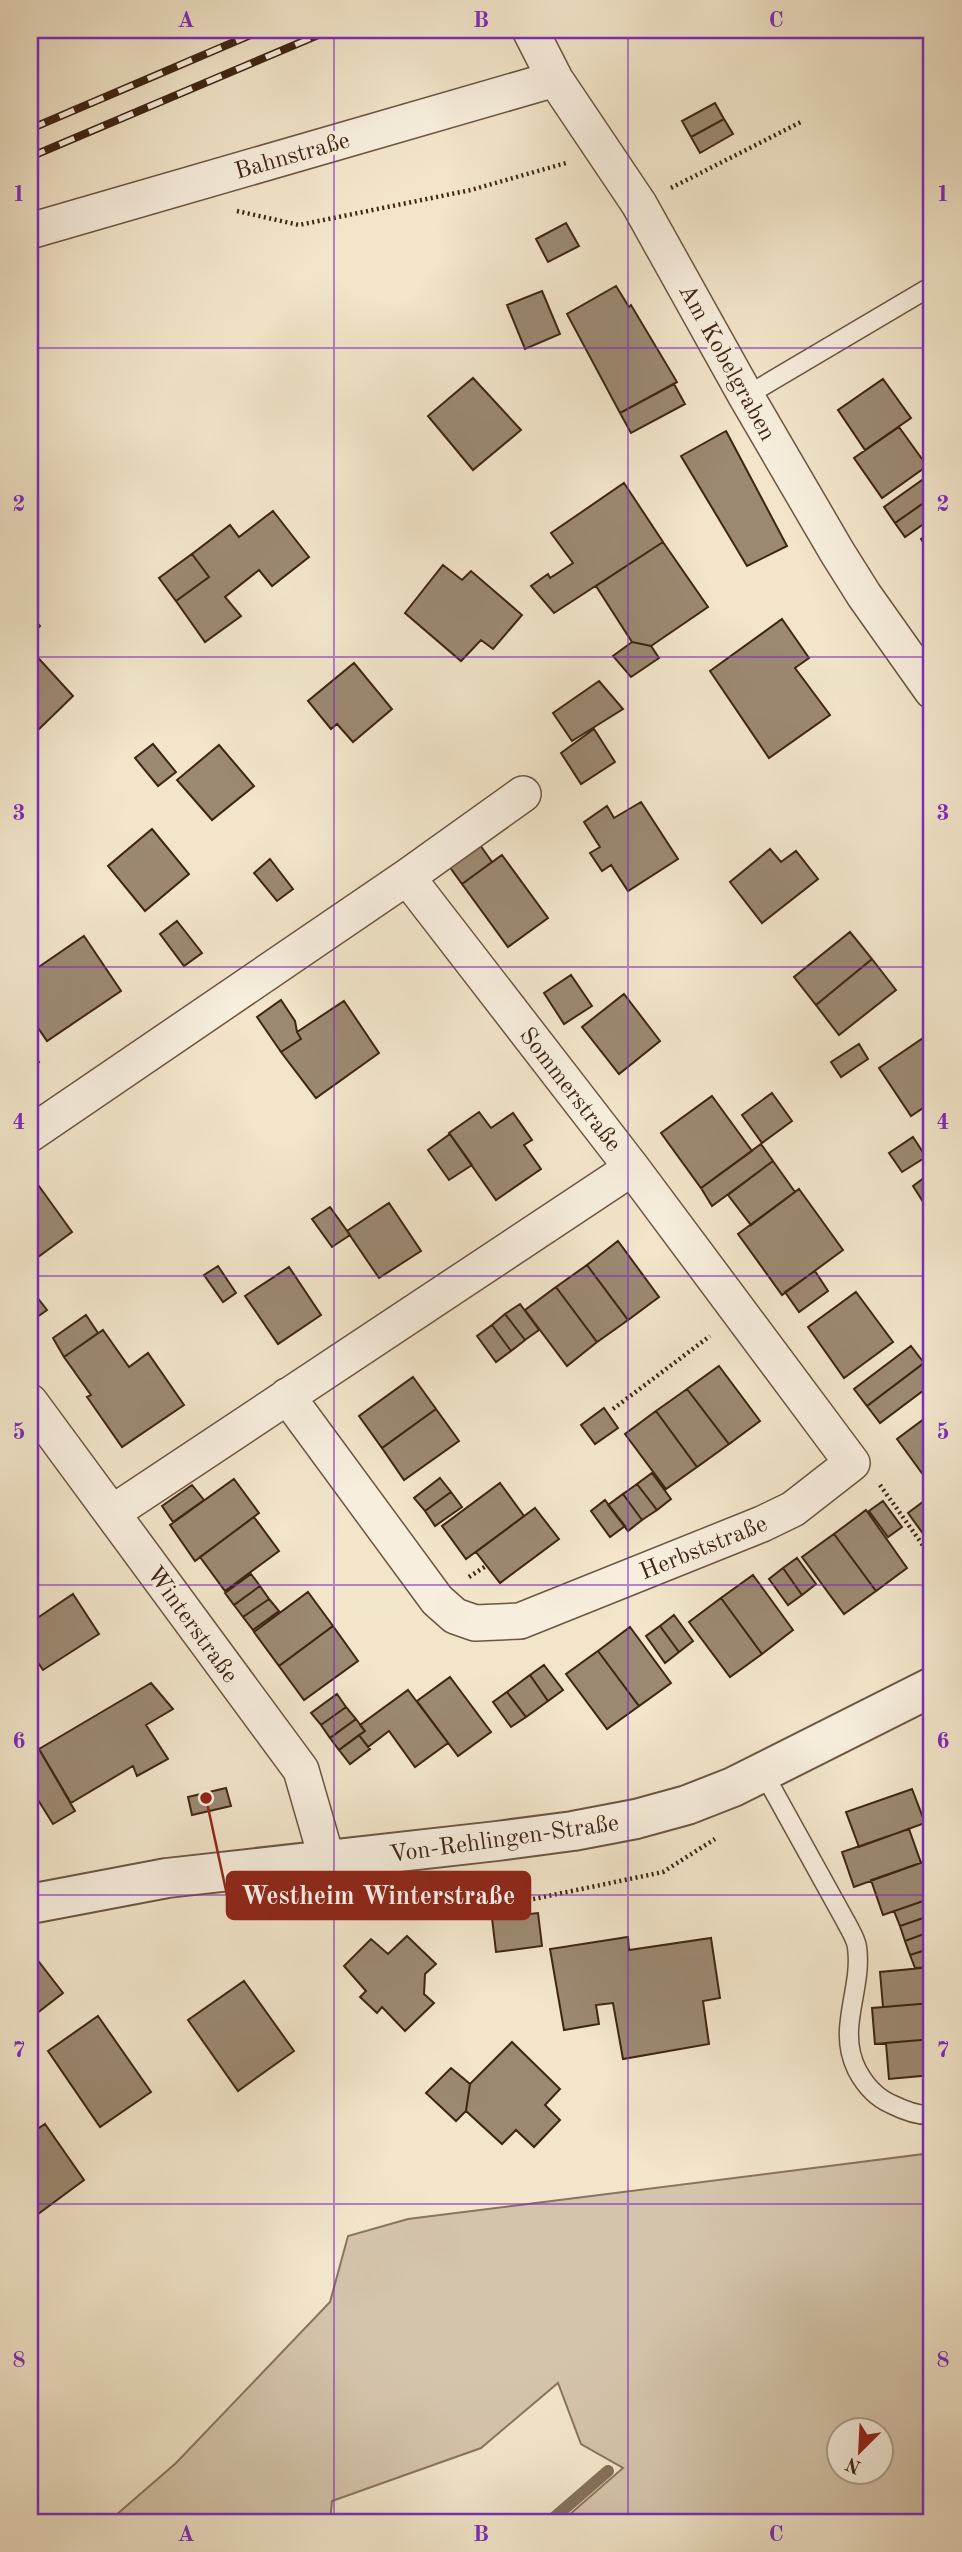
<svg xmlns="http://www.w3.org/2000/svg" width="962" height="2552" font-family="'Old Standard TT',serif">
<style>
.green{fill:#d4c4ab;stroke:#8a745f;stroke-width:2;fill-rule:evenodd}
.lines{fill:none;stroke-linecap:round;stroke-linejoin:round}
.stream{stroke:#86715c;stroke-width:12}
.building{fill:#9c8972;stroke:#3f2513;stroke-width:2}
.service-casing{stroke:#6c5541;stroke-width:21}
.minor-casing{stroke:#6c5541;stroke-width:38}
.tertiary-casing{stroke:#6c5541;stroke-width:42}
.path{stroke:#3f2513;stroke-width:4.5;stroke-dasharray:2 3.5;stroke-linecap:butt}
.service{stroke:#f7eedd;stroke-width:18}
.minor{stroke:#f7eedd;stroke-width:35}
.tertiary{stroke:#f7eedd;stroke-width:38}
.rail-casing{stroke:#3f2513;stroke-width:8}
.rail{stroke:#f7eedd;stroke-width:5;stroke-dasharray:16;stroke-linecap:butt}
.grid{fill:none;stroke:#7b2cbf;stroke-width:2;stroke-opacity:0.55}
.labels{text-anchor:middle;stroke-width:7;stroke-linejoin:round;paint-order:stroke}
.street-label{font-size:24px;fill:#3f2513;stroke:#f7eedd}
.leader{fill:none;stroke:#8f2418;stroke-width:2.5}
.callout-dot{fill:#8f2418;stroke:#f7eedd;stroke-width:2.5}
.callout{fill:#8f2418;stroke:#8f2418;stroke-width:2.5}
.callout-label{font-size:26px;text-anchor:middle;font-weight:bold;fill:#fff}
.neatline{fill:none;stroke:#7b2cbf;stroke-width:2.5}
.grid-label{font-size:23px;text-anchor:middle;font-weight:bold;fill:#7b2cbf}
</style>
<rect width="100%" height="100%" fill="#f2e5ca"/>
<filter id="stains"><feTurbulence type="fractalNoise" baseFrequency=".00286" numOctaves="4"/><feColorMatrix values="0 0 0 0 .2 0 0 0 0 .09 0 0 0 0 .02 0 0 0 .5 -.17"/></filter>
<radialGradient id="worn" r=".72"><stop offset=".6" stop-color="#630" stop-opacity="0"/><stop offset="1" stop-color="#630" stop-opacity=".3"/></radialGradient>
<path class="green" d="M932,2153V2522H561L623,2468L581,2444L558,2383L481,2448L332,2501L330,2522H108L176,2463L330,2302L348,2236L408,2219ZM839,2430H881V2472H839Z"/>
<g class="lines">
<path class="stream" d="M549,2522L608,2471"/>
</g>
<path class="building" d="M715,103L724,119L691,137L682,121Z
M724,119L733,134L700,153L691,137Z
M566,223L579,246L548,262L536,239Z
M616,286L629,307L631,305L677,382L620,413L567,314Z
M542,291L560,334L525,349L507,305Z
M473,378L521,430L473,470L428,416Z
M883,379L911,418L865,450L838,410Z
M674,384L685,404L631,433L620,413Z
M899,427L927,466L882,498L854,458Z
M726,431L787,546L747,566L681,456Z
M932,473V497L895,523L884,507Z
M624,483L663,542L554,613L531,586L548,574L550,578L573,563L551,533Z
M928,500L932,506V518L905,537L895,523Z
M273,511L309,557L272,586L259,570L225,597L241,616L205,642L176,601L209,577L192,554L230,525L239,537Z
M932,531V556L921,539Z
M663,542L708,607L651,646L632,642L596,586Z
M192,554L209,577L176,601L159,578Z
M443,565L462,580L471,571L522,615L493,649L481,640L461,661L405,613Z
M30,615L40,626L30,636Z
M782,619L809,658L795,668L830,715L769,758L710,671Z
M632,642L651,646L659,658L631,677L613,656Z
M30,649L73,696L36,732L30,725Z
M354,663L392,709L353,742L337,724L331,729L308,701Z
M599,681L623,709L572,741L553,713Z
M594,729L615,762L581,784L561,753Z
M153,744L176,772L158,786L135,758Z
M219,745L254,786L212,820L177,780Z
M641,802L678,859L628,891L611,865L602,871L590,853L600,847L584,822L607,806L614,818Z
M152,829L189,874L145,911L108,866Z
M480,845L492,862L462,884L449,866Z
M770,849L781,862L796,851L818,879L762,923L730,882Z
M502,855L548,918L508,947L462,884Z
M270,859L293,889L277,901L254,873Z
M177,921L202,953L184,966L160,934Z
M850,932L872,959L816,1005L794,977Z
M84,936L121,991L47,1041L30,1016V973Z
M872,959L896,990L839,1035L816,1005Z
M571,975L592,1006L564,1024L544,993Z
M624,994L660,1041L619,1074L582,1027Z
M281,1000L295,1021L297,1032L301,1039L281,1052L257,1017Z
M344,1001L379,1053L316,1098L281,1052L301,1039L297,1032Z
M932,1032V1102L911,1116L879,1068Z
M859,1044L868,1059L841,1077L831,1062Z
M30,1050L39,1062L30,1069Z
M772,1093L792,1121L762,1143L742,1115Z
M712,1096L752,1151L701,1188L661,1133Z
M479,1112L491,1128L513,1113L532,1140L524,1145L541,1169L496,1200L449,1133Z
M450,1134L472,1165L449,1180L428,1150Z
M913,1137L926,1157L902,1172L889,1153Z
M761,1144L773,1161L712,1206L701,1188Z
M773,1161L795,1192L751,1225L728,1195Z
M932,1172V1216L913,1186Z
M36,1182L72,1232L30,1263V1187Z
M799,1189L843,1250L782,1295L738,1234Z
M389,1203L421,1251L379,1278L347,1231Z
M330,1207L350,1235L332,1247L312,1219Z
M618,1241L659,1297L628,1320L587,1265Z
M587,1265L628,1320L597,1342L556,1287Z
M218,1266L236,1293L223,1302L204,1275Z
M289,1267L321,1315L278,1344L245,1296Z
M815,1271L828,1291L799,1312L785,1292Z
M556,1287L597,1342L567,1366L525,1310Z
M33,1292L47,1310L30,1322V1295Z
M856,1292L893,1342L844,1378L808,1327Z
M520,1304L539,1330L525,1340L505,1314Z
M505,1314L525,1340L511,1351L492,1325Z
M86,1315L98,1333L64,1357L53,1338Z
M492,1325L511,1351L496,1362L477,1336Z
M103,1330L129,1367L148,1353L184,1405L122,1447L87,1397L91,1395L64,1357Z
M911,1346L924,1363L867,1406L854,1389Z
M924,1363L932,1373V1384L880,1423L867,1406Z
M719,1366L760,1421L729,1444L687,1389Z
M413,1377L436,1409L382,1448L359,1416Z
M687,1389L729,1444L697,1467L656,1411Z
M604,1408L618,1428L595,1444L581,1425Z
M436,1409L459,1441L404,1480L382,1448Z
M656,1411L697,1467L666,1489L625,1434Z
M932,1413V1487L897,1439Z
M652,1473L671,1499L657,1510L637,1484Z
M440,1478L451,1492L425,1511L414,1498Z
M234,1479L259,1513L195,1561L170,1525Z
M500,1483L524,1516L466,1559L442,1526Z
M637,1484L657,1510L642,1520L623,1494Z
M192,1485L204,1500L173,1522L162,1506Z
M451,1492L462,1507L435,1526L425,1511Z
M623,1494L642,1520L628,1531L608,1505Z
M932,1495L931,1514L932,1546L908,1513Z
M605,1500L625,1526L610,1537L591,1511Z
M883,1501L902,1527L888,1537L869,1511Z
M535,1508L559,1539L500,1583L476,1552Z
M866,1510L907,1568L876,1591L834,1534Z
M254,1517L279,1551L225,1591L200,1557Z
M834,1534L876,1591L844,1614L802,1557Z
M797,1558L816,1584L802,1595L783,1568Z
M783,1568L802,1595L788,1605L769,1579Z
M251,1574L260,1586L234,1605L225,1593Z
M753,1575L793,1630L762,1654L721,1598Z
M260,1586L269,1599L243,1617L234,1605Z
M308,1592L333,1626L279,1666L254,1632Z
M73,1594L99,1634L43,1670L30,1651V1623Z
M721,1598L762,1654L730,1677L689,1622Z
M269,1599L279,1611L253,1630L243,1617Z
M674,1615L693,1641L679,1652L660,1626Z
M333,1626L358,1661L304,1700L279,1666Z
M660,1626L679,1652L665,1663L646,1636Z
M630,1627L671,1683L639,1706L598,1651Z
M598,1651L639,1706L607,1729L566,1674Z
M544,1665L563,1690L548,1701L530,1675Z
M530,1675L548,1701L526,1717L507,1692Z
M450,1677L491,1732L458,1756L417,1701Z
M151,1683L173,1709L146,1725L168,1759L137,1776L133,1766L71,1803L39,1749Z
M408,1690L448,1743L415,1767L389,1731L368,1747L359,1735L365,1731L360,1725Z
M507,1692L526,1717L511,1727L493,1702Z
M337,1694L346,1707L321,1725L311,1713Z
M346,1707L356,1719L330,1738L321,1725Z
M356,1719L365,1731L339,1750L330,1738Z
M359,1735L370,1749L350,1764L339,1750Z
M36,1744L75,1811L53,1824L30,1787V1748Z
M226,1788L231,1806L192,1815L188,1797Z
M912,1789L925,1823L859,1847L846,1812Z
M909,1829L921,1863L854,1887L842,1852Z
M932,1859V1898L883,1915L871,1880Z
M929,1899L932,1915L900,1926L894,1911Z
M538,1913L542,1946L496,1952L492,1918Z
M932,1915V1931L905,1941L900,1926Z
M932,1931V1948L910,1955L905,1941Z
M407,1936L436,1964L425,1974L424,1994L434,2003L405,2031L382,2007L377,2013L360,1997L366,1991L344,1966L371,1939L388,1954Z
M628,1937L629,1950L711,1938L720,1998L703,2001L709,2044L623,2059L613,2003L596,2005L599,2024L564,2030L550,1949Z
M932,1948V1967L915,1968L910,1955Z
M36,1958L63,1993L32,2017L30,2014V1962Z
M932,1967V2003L883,2007L880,1972Z
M244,1981L294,2051L238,2091L188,2020Z
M932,2003V2039L875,2044L872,2008Z
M98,2016L151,2092L100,2127L48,2051Z
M932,2039V2075L889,2079L886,2043Z
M512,2042L560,2089L545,2105L560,2120L534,2147L516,2130L502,2144L466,2111L470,2084Z
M451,2068L470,2084L466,2111L456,2121L426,2093Z
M45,2124L84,2180L30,2220V2134Z"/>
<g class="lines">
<g class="service-casing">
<path id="service" d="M746,396L932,286
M763,1772L846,1922C850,1930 856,1939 857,1947C863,1990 836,2028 857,2070C865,2085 875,2097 891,2104C903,2110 918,2116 932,2115"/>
</g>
<g class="minor-casing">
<path id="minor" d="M530,30L555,79L639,204L746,396L837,552L864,595L932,691
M30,231L555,79
M407,877L523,794
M30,1134L407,877L632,1168L112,1513
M287,1396L437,1600L455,1616L475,1623L520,1621L762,1524L793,1509L852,1463L632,1168
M30,1402L301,1770L327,1860"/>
</g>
<g class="tertiary-casing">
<path id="tertiary" d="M30,1904L167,1878L497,1841L573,1831L636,1819L687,1805L733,1787L932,1687"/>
</g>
<path class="path" d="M671,188L801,122
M237,211L299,225L471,190L566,163
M613,1409L710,1336
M880,1485L932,1558
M469,1577L486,1566
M352,1900L519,1902L663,1872L715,1839"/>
<use href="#service" class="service"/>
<use href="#minor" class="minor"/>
<use href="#tertiary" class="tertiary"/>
<g class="rail-casing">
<path id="rail" d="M30,129L262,30
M30,157L330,30"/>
</g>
<use href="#rail" class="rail"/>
</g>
<path class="grid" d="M334,30V2522M628,30V2522M30,348H932M30,657H932M30,967H932M30,1276H932M30,1585H932M30,1895H932M30,2204H932"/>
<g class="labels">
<g class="street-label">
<text transform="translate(292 155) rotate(-16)" y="8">Bahnstraße</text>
<text transform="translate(728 362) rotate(61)" y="8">Am Kobelgraben</text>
<text transform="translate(571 1089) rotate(52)" y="8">Sommerstraße</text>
<text transform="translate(703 1547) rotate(-22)" y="8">Herbststraße</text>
<text transform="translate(193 1624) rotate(54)" y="8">Winterstraße</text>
<text transform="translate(504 1838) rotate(-8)" y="8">Von-Rehlingen-Straße</text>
</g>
</g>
<path class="leader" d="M206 1798L227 1895"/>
<circle class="callout-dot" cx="206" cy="1798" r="7"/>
<rect class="callout" x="227" y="1872" width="303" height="47" rx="7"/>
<g class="callout-label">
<text x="378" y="1904">Westheim Winterstraße</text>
</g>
<rect width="962" height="2552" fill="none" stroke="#f2e5ca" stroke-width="77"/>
<g transform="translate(860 2451) rotate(204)"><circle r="33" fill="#f7eedd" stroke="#ad9e8c" stroke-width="2"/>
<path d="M0-5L12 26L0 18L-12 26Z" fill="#8f2418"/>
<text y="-10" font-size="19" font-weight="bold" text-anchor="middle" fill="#3f2513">N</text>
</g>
<rect x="38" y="38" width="885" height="2476" class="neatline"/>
<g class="grid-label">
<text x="186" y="27">A</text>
<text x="481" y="27">B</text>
<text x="776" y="27">C</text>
<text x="19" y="201">1</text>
<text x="943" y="201">1</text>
<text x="19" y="511">2</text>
<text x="943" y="511">2</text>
<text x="19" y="820">3</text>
<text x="943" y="820">3</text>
<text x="19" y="1129">4</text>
<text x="943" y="1129">4</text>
<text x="19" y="1439">5</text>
<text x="943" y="1439">5</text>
<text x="19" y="1748">6</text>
<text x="943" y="1748">6</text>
<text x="19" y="2057">7</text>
<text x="943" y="2057">7</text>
<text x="19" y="2367">8</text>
<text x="943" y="2367">8</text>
<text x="186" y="2541">A</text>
<text x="481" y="2541">B</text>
<text x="776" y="2541">C</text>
</g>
<rect width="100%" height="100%" filter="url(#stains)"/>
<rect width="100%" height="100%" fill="url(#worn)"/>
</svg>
